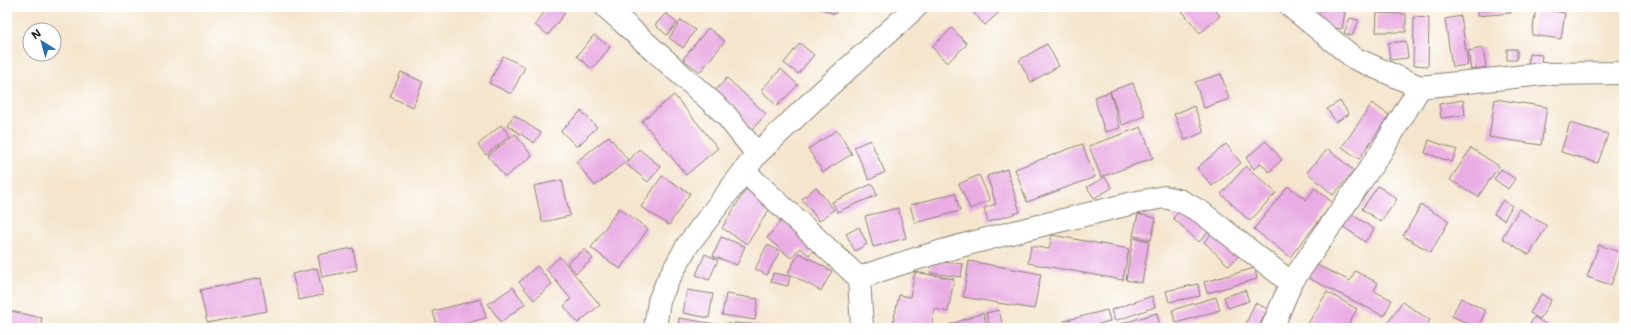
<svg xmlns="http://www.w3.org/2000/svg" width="1631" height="335" font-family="'Shantell Sans',sans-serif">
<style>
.building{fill:#e9ace3}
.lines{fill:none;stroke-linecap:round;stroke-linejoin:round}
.minor-casing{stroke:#888074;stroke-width:24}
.major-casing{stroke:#888074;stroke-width:24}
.minor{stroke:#fff;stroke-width:22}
.major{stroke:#fff;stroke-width:22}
</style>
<rect width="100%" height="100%" fill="#fff"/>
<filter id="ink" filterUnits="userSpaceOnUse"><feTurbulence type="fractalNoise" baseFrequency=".025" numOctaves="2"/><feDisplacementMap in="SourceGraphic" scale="8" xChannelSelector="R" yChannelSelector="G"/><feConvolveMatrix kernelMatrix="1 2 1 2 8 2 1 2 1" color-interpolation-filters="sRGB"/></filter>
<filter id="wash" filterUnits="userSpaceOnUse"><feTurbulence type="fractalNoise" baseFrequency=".012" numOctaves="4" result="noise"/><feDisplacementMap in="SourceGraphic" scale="16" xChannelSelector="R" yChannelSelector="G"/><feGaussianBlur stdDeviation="0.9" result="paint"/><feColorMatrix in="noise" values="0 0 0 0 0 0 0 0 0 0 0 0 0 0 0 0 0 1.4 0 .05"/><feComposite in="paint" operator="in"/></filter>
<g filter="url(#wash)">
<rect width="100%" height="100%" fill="#f4e5cc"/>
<g id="blocks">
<path class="building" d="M548,7H556L565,13L548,35L535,25Z
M660,7H669L667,11Z
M815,7H838L835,14Z
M970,7H1005L985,25L969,8Z
M1179,7H1213L1220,16L1200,33Z
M1320,7L1345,12L1342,29L1317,25Z
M1476,7H1511V13L1477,16Z
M1591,7H1605V8L1591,10Z
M1536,8L1565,13L1561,39L1532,35Z
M666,13L677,23L667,35L655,25Z
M1377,13L1406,14V32H1376Z
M1461,16L1468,65L1452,67L1445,19Z
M1414,17L1429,18L1428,66L1413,65Z
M1350,18L1359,20L1352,36L1344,33Z
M681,20L695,30L683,48L669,38Z
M708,28L725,41L700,72L683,59Z
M952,28L967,44L947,63L932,47Z
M594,35L610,47L592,69L577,56Z
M1406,41L1408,58L1390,60L1388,43Z
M800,43L814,55L798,74L784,63Z
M1047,44L1059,66L1031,82L1019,60Z
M1483,48L1486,67L1471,70L1468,51Z
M1507,49H1517V60H1507Z
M1529,54L1542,55L1541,65H1528Z
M503,56L525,67L511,94L489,83Z
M781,69L798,85L777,106L761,90Z
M401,72L423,82L413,107L390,97Z
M1221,74L1229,99L1204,108L1195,82Z
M727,78L766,114L753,129L713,93Z
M1133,83L1145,116L1122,125L1110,91Z
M1110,92L1120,128L1105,132L1094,97Z
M674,95L718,148L686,175L642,121Z
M1495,99L1547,107L1541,145L1489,137Z
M1463,100L1465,115L1441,118L1439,104Z
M1340,101L1349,114L1336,122L1327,109Z
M1372,103L1389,115L1359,159L1342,147Z
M1194,106L1204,132L1185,140L1174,114Z
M581,111L597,127L577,147L561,131Z
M514,115L541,133L534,143L507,125Z
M1570,123L1608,134L1598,163L1561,152Z
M501,125L510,136L486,155L478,145Z
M1141,127L1153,158L1101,177L1089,146Z
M837,130L852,154L823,172L808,149Z
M515,134L532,156L505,177L488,156Z
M609,136L628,160L595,186L576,162Z
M870,140L885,172L869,180L854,147Z
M1429,140L1457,150L1452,162L1425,153Z
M1266,141L1282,160L1269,172L1261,163L1254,169L1246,158Z
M1082,144L1095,177L1027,202L1015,169Z
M1226,144L1241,163L1212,186L1197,168Z
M1471,148L1499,166L1478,197L1450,180Z
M639,149L661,167L648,182L626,164Z
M1328,149L1354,171L1333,195L1307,172Z
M1246,166L1276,193L1250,221L1221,194Z
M1007,169L1020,212L988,222L984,208L996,204L987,176Z
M1501,169L1515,179L1508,189L1494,179Z
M979,175L990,200L970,209L959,184Z
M662,176L690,193L669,225L641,207Z
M1105,177L1112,188L1094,198L1087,187Z
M562,180L570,216L542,222L534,186Z
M872,184L877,195L837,212L832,202Z
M1288,186L1306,200L1315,188L1333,203L1290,257L1254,229Z
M1378,186L1397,199L1381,222L1362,209Z
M816,187L834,210L819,221L802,199Z
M746,189L772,205L747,244L722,228Z
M955,193L960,211L915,223L910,205Z
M1503,200L1512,206L1504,220L1494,214Z
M1421,205L1449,221L1431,252L1403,236Z
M1184,206L1210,230L1199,242L1173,218Z
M619,208L648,229L620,269L591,248Z
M898,208L906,238L873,247L865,216Z
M1519,209L1547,226L1529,255L1502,238Z
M1350,213L1374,229L1365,242L1341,225Z
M1138,214L1156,218L1151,240L1133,236Z
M785,216L819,244L809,255L800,248L791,258L767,238Z
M859,227L867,244L855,251L846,234Z
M1214,231L1239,255L1229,266L1204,242Z
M1052,235L1129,249L1123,280L1028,263L1031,246L1049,249Z
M721,237L745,246L737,265L713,256Z
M1133,238L1149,241L1142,283L1126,280Z
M767,245L780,251L767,275L755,269Z
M1599,245L1622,253L1611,285L1587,277Z
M353,248L357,270L322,277L318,255Z
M585,249L593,259L576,273L567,263Z
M799,253L832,271L821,291L788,273Z
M705,254L718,260L709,280L696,275Z
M560,257L600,305L578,323L564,306L571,299L546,269Z
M932,261L963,264L961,277L930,273Z
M969,261L1041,274L1034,309L963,297Z
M1315,264L1350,281L1355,271L1378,283L1374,291L1392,300L1384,316L1308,278Z
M537,266L552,284L534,300L519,282Z
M317,268L323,295L299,300L292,274Z
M1255,268L1257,279L1207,293L1204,282Z
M915,272L954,279L948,312L935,309L931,328H892L899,295L910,297Z
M773,273L790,276L788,286L771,282Z
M261,278L267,311L207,323L200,290Z
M1198,284L1200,296L1169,302L1166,291Z
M513,287L525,304L501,322L488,304Z
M687,290L713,294L709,318L683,313Z
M1245,290L1249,301L1228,308L1224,297Z
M1327,292L1357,309L1346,328H1312L1307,325Z
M726,294L758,299L755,320L722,315Z
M1541,294L1551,300L1540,319L1530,313Z
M1152,296L1155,307L1115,321L1111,310Z
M1216,297L1220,310L1176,323L1172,310Z
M1461,298L1486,311L1477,328L1452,316Z
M481,299L486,318L448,328H438L433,311Z
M1402,302L1430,320L1425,328H1393L1387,324Z
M1255,303L1268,309L1258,328H1244Z
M7,310L42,318L40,328H7Z
M999,310L1003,328H990L986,313Z
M1107,310L1110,321L1085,328H1066L1064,321Z
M983,313L988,328H940Z
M1157,313L1160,326L1153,328H1107Z
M1534,317L1552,328H1528Z
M679,318L715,324L714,328H678Z
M729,323V328H717V325Z
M734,323L760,325L759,328H734Z
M1060,324L1061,328H1046V327Z"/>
</g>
</g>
<g filter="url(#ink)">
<use href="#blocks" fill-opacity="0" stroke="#888074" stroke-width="1"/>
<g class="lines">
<g class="minor-casing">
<path id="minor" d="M606,7L725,114L757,154
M744,171L859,278
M862,328L859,278C948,245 1042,226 1133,203L1164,197L1181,201L1201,212L1291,283
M1272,328L1291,283L1379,155L1420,87"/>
</g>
<g class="major-casing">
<path id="major" d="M1291,7L1354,58L1420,87L1543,74L1624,73
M655,328L659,301L667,282L687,246L757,154L823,91L916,7"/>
</g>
<use href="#minor" class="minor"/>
<use href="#major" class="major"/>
</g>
</g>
<rect width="1631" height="335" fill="none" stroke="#fff" stroke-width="24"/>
<g transform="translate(42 42) rotate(323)"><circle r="19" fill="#ffffff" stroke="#a4a4a4"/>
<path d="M0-3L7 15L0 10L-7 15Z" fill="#1f6fb2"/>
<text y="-6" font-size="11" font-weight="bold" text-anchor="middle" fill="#1c1c1c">N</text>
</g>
</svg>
